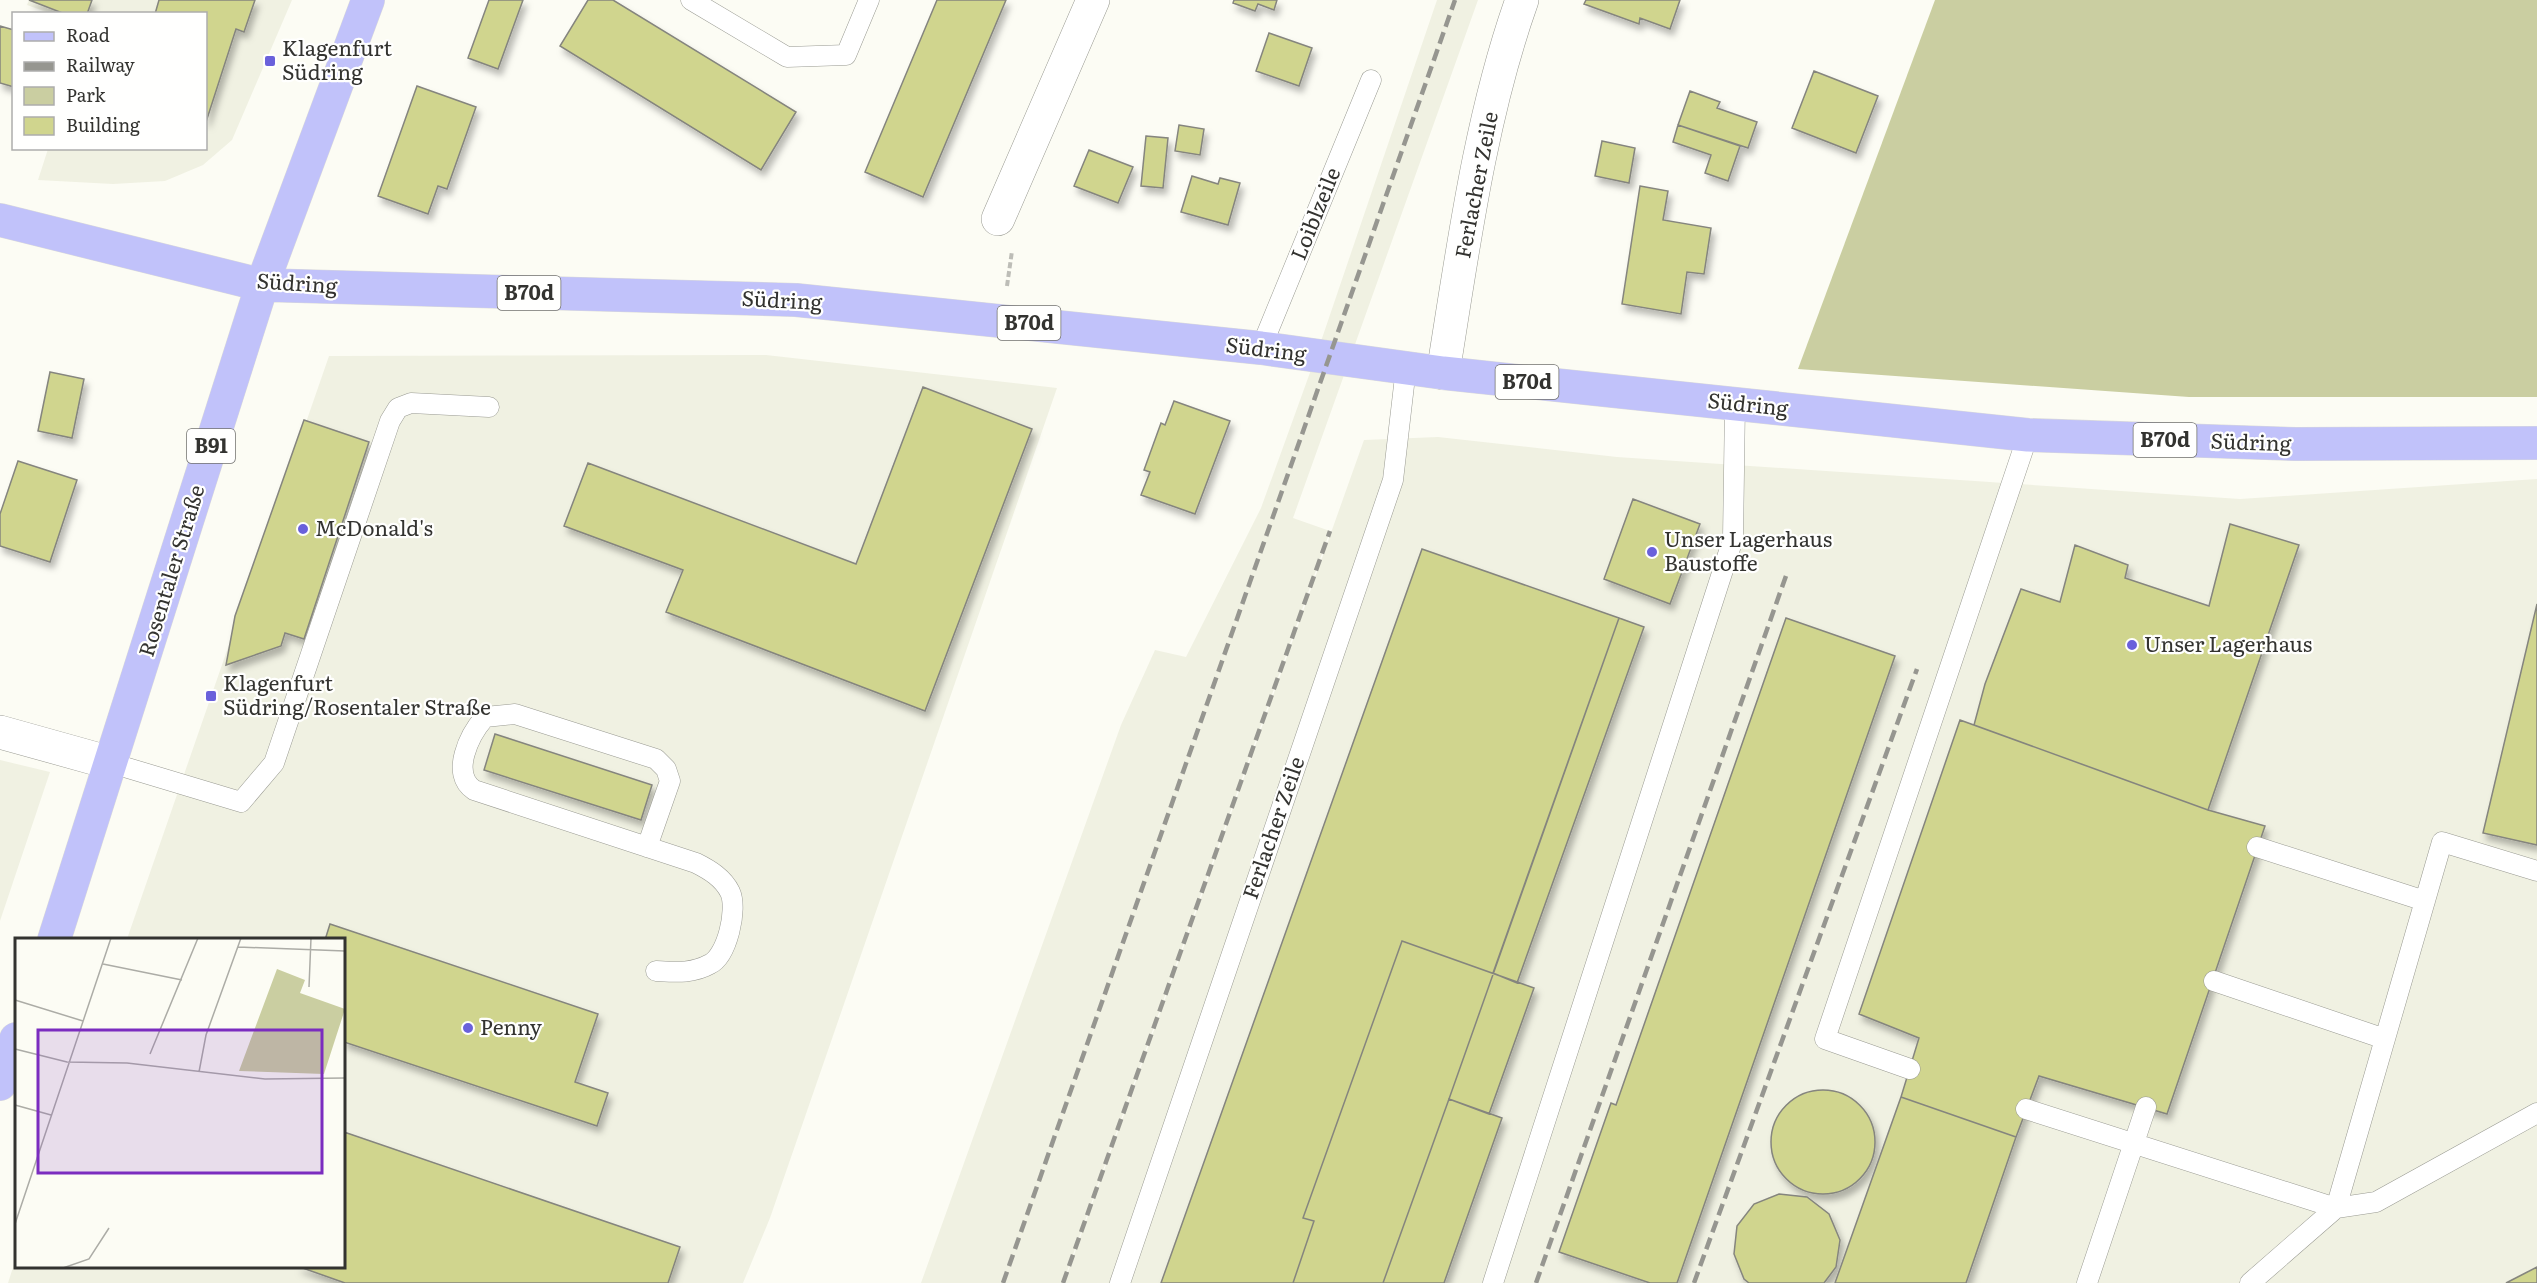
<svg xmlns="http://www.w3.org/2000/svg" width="2537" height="1283" font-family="Literata,serif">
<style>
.built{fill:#f0f1e2}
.green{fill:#cacea1}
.building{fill:#d0d58e;stroke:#85857e;stroke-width:1.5;filter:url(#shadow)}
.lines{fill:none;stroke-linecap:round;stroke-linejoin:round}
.lane-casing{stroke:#999a92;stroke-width:21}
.street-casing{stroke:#999a92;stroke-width:34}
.primary-casing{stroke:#dadada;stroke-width:34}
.path{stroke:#bdbdb7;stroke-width:4;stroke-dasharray:6 3;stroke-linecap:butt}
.lane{stroke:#fff;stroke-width:20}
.street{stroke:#fff;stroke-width:33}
.primary{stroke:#c1c2fa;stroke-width:33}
.rail{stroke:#969690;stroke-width:4.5;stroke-dasharray:12 6;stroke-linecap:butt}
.poi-dot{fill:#6a61db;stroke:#fffffe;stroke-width:2}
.labels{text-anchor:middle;stroke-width:4.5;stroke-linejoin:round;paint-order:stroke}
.shield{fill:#fffffe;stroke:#70706e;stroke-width:1.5}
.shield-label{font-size:20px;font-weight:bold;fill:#333330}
.poi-label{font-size:21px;fill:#333330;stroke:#fffffe;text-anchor:start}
.street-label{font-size:21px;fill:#333330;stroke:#fffffe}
.inset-road{fill:none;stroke:#acaca6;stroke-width:1.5}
.view{fill:#7b2cbf;fill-opacity:0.15;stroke:#7b2cbf;stroke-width:3}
.inset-edge{fill:none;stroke:#333330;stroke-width:3}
</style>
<defs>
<filter id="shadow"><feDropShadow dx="3.5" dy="6" stdDeviation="3" flood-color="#0004"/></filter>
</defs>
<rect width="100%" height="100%" fill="#fcfcf4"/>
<path class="built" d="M29,0H292L232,140L203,165L165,181L113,184L38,180L48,149L206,148V14H52L27,5Z
M1437,0H1478L1293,518L1330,531L1063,1283H921L1121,725L1155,650L1186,657L1261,508L1316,356Z
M766,355L1057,388L770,1218L743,1283H8L16,1258V1266H344V940L127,939L329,356Z
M1438,437L1617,457L2240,499L2537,479V1283H1064L1364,440Z
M0,760L50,772L0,921Z"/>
<path class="green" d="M1935,0H2537V397H2189L1798,369Z"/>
<path class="building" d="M29,0H92L87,14H65Z
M159,0H255L244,32L236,29L206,122V14H155Z
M489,0H523L498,69L468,58Z
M588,0H613L796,112L761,170L560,46Z
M937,0H1006L923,197L865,172Z
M1234,0H1277L1274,10L1258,4L1255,11L1233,3Z
M1586,0H1680L1670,29L1640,18L1639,24L1584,4Z
M0,26L14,30V87L0,83Z
M1269,33L1312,48L1299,86L1256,71Z
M1814,71L1878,96L1856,153L1792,128Z
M417,86L476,107L447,189L438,186L428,214L378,196Z
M1690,91L1720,102L1717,108L1757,122L1748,148L1678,125Z
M1179,125L1204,129L1200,155L1175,151Z
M1678,125L1740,146L1728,181L1705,173L1711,155L1673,142Z
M1146,136L1168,138L1163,188L1141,186Z
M1602,141L1635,148L1629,183L1595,176Z
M1089,150L1133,167L1118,203L1074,186Z
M1192,176L1218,184L1220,178L1240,183L1228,225L1181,212Z
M1640,186L1668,191L1663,220L1711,228L1704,274L1687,272L1681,314L1622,304Z
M50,372L84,379L72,438L38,431Z
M923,387L1032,429L925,711L666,612L683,570L564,526L588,463L856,564Z
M1174,401L1230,421L1195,514L1141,495L1150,472L1144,470L1161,423L1165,425Z
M304,420L369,442L304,639L285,633L281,646L226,665L235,616Z
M18,461L77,480L50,562L0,546V514Z
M1633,499L1700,524L1670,604L1604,579Z
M2230,524L2299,545L2208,810L1974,725L1985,684L2021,589L2060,602L2075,545L2128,565L2125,578L2209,606Z
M1422,549L1619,618L1449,1099L1383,1283H1161Z
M2537,604V845L2483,833Z
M1619,618L1644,627L1517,983L1493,973Z
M1786,618L1895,656L1677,1283H1650L1559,1252L1611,1103L1616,1105Z
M1960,720L2208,810L2265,826L2167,1114L2039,1076L2016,1137L1901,1097L1919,1038L1859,1014Z
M495,734L652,785L641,820L484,770Z
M330,924L598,1014L575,1082L608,1093L597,1126L344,1042V940H325Z
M1402,941L1534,988L1489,1114L1449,1099L1383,1283H1293L1314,1221L1303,1218Z
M1771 1142a52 52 0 1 1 104 0a52 52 0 1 1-104 0Z
M1901,1097L2016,1137L1966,1283H1835Z
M1449,1099L1502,1118L1444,1283H1383Z
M344,1132L680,1247L668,1283H345L297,1266H344Z
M1779,1194L1807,1197L1829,1214L1840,1240L1836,1267L1824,1283H1749L1744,1279L1734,1254L1737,1226L1754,1204Z
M2537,1267V1283H2506Z"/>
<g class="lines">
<g class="lane-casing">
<path id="lane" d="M691,0L787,57L846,55L869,0
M1261,348L1371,80
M111,763L241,802L274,763L390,421L398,408L411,403L489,407
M647,847L670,781L666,769L656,759L515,714L485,717C469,735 450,774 474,790L696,863C710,870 723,878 730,892C738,909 727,956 710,964C692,974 675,972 656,971
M2257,847L2425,901
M2214,981L2385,1039
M1910,1069L1825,1039L2028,435
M2026,1109L2336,1208L2442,842L2537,871
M1120,1283L1393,480L1406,368
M1493,1283L1733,539L1735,404
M2087,1283L2146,1107
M2250,1283L2336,1208L2376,1202L2537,1113"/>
</g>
<g class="street-casing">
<path id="street" d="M998,219L1093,0
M1443,373C1463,249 1480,118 1522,0
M0,732L111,763"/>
</g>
<g class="primary-casing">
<path id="primary" d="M0,220L262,285L796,300L1261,348L1443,373L2028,435L2296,444L2537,443
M54,940L262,285L368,0
M0,1084L16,1039"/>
</g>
<path class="path" d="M1007,286L1012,251"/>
<use href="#lane" class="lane"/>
<use href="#street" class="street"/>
<use href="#primary" class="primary"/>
<path class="rail" d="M1003,1283L1455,0
M1063,1283L1330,531
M1536,1283L1787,573
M1694,1283L1917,669"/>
</g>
<g class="poi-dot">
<rect x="264" y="55" width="12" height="12" rx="3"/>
<circle cx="303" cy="529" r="6"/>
<circle cx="1652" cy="552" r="6"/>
<circle cx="2132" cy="645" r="6"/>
<rect x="205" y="690" width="12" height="12" rx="3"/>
<circle cx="468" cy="1028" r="6"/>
</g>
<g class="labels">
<g class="shield">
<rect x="497.5" y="276" width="63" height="34" rx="4.5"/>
<rect x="997.5" y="306" width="63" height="34" rx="4.5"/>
<rect x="1495.5" y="365" width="63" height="34" rx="4.5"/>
<rect x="2133.5" y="423" width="63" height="34" rx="4.5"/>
<rect x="187" y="429" width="48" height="34" rx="4.5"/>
</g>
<g class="shield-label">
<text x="529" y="300">B70d</text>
<text x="1029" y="330">B70d</text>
<text x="1527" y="389">B70d</text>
<text x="2165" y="447">B70d</text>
<text x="211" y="453">B91</text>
</g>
<g class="poi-label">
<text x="282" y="56">Klagenfurt<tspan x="282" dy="24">Südring</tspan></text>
<text x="315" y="536">McDonald's</text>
<text x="1664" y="547">Unser Lagerhaus<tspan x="1664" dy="24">Baustoffe</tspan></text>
<text x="2144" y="652">Unser Lagerhaus</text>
<text x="223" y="691">Klagenfurt<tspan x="223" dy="24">Südring/Rosentaler Straße</tspan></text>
<text x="480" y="1035">Penny</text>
</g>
<g class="street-label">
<text transform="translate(1477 185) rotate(-79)" y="7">Ferlacher Zeile</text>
<text transform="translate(1316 214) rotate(-68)" y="7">Loiblzeile</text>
<text transform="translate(297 284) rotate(4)" y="7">Südring</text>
<text transform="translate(782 301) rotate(3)" y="7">Südring</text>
<text transform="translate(1266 350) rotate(7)" y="7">Südring</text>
<text transform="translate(1748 405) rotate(6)" y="7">Südring</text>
<text transform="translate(2251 443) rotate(2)" y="7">Südring</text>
<text transform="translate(172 571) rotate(-73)" y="7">Rosentaler Straße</text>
<text transform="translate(1274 828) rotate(-71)" y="7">Ferlacher Zeile</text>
</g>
</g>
<g transform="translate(15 938)">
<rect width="330" height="330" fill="#fcfcf4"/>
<path d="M262,31L290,42L285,55L330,71L309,136L224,133Z" fill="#cacea1"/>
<path class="inset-road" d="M223,9L330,13M88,26L167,42M294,49L296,0M0,62L68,83M0,111L52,124L112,125L250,141L330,140M135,116L183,0M184,134L191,97L226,0M0,167L36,177M0,286L96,0M48,330L74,321L94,290"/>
<path class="view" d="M23,92H307V235H23Z"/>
<rect width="330" height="330" class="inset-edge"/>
</g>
<rect x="12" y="12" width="195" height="138" fill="#fffffe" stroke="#adadac" stroke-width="1.5"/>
<rect x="24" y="32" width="30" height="9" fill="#c1c2fa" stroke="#adadac" stroke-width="1.5"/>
<text x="66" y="42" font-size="18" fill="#333330">Road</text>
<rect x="24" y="62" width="30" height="9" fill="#969690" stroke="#adadac" stroke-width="1.5"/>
<text x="66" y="72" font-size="18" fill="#333330">Railway</text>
<rect x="24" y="87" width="30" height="18" fill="#cacea1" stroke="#adadac" stroke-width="1.5"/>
<text x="66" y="102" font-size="18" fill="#333330">Park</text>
<rect x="24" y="117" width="30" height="18" fill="#d0d58e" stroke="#adadac" stroke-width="1.5"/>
<text x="66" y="132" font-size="18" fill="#333330">Building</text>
</svg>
